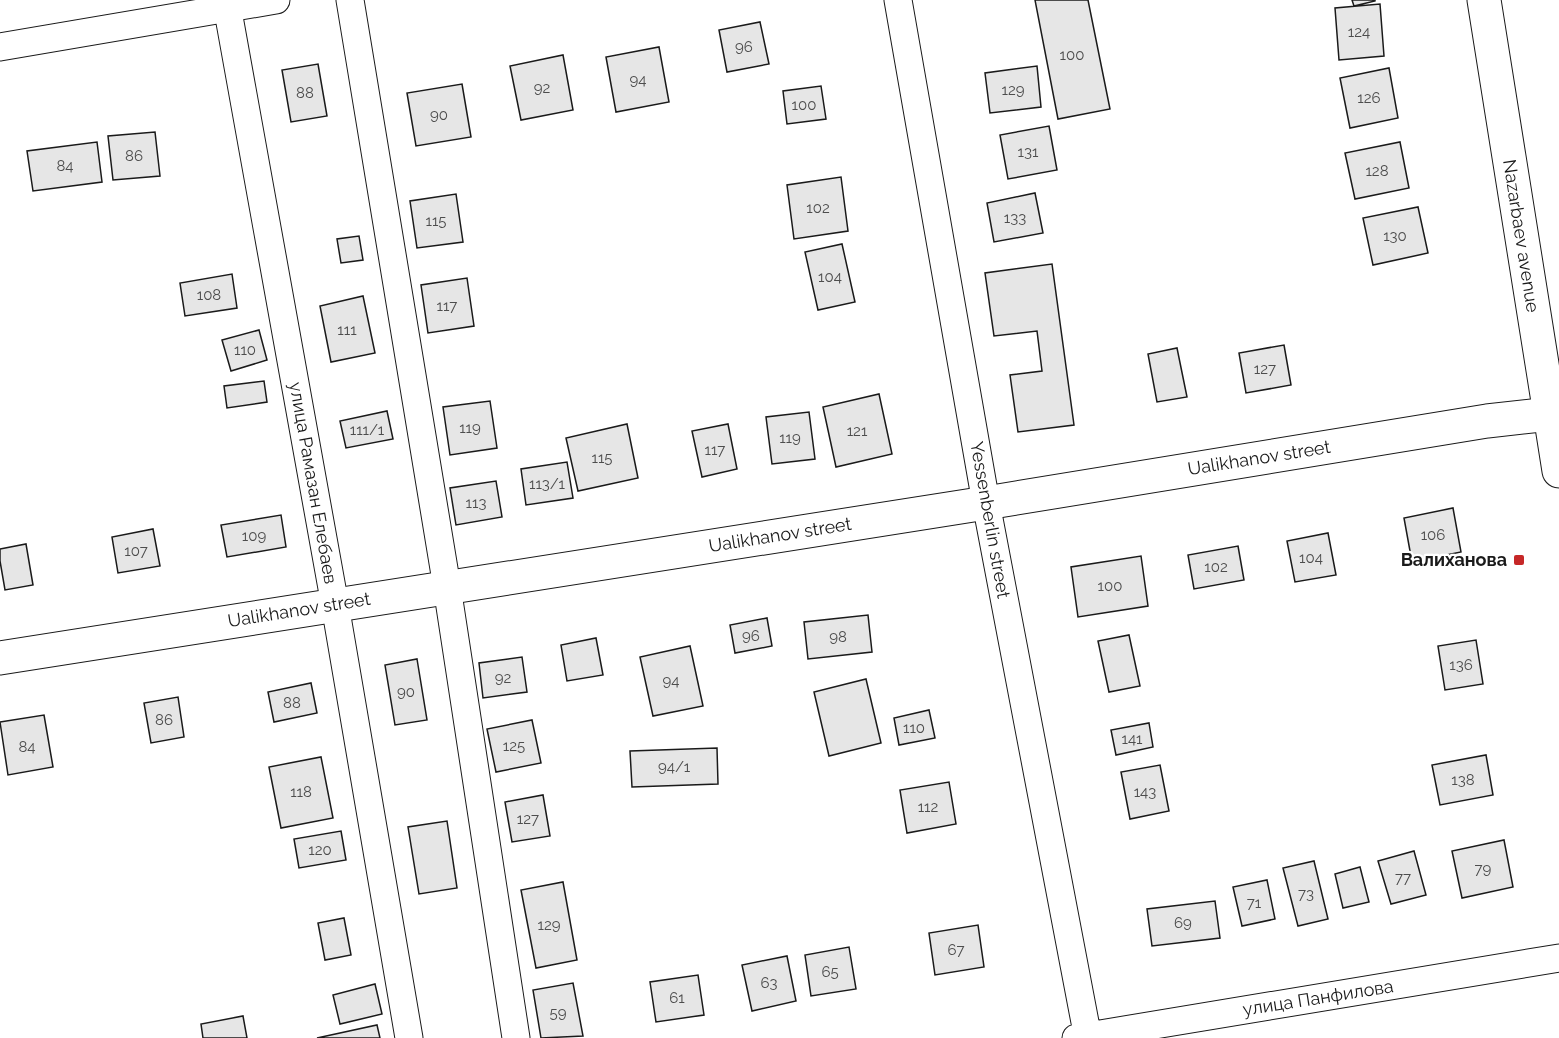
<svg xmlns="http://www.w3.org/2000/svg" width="1559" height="1038" font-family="Raleway,sans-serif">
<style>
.building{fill:#e6e6e6;stroke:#1a1a1a;stroke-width:1.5}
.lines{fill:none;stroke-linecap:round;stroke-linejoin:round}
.minor-casing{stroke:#1a1a1a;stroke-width:29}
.tertiary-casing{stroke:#1a1a1a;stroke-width:35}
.primary-casing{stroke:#1a1a1a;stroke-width:35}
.trunk-casing{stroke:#1a1a1a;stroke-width:35}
.minor{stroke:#fff;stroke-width:27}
.tertiary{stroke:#fff;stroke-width:33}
.primary{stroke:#fff;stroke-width:33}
.trunk{stroke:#fff;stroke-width:33}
.poi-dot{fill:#c62828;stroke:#fff;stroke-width:2}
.labels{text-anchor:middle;stroke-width:4.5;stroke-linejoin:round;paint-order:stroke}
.number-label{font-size:15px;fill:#4d4d4d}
.street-label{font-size:18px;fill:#1a1a1a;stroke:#fff}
.poi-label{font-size:18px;font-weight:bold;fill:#1a1a1a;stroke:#fff;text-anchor:end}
</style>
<rect width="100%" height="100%" fill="#fff"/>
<path class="building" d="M1035,0H1088L1110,109L1058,119Z
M1352,0H1375V1L1354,6Z
M1380,4L1384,56L1339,60L1335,8Z
M760,22L769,64L727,72L719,30Z
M659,47L669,102L616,112L606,57Z
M563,55L573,110L521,120L510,66Z
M318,64L327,116L291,122L282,70Z
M1037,66L1041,107L990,113L985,73Z
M1389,68L1398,118L1350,128L1340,78Z
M462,84L471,137L416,146L407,93Z
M821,86L826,119L787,124L783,91Z
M1049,126L1057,170L1008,179L1000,135Z
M155,132L160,176L113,180L108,136Z
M97,142L102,182L33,191L27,151Z
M1400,142L1409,188L1355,199L1345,153Z
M841,177L848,231L794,239L787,185Z
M1035,193L1043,233L994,242L987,203Z
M456,194L463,242L417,248L410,201Z
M1418,207L1428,253L1373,265L1363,218Z
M359,236L363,260L341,263L337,239Z
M842,244L855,302L818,310L805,252Z
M1052,264L1074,425L1018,432L1010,375L1042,371L1037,331L994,336L985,273Z
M232,274L237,308L185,316L180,283Z
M467,278L474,326L428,333L421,285Z
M363,296L375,353L331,362L320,306Z
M259,330L267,360L231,371L222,340Z
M1284,345L1291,385L1246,393L1239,353Z
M1177,348L1187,397L1157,402L1148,354Z
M264,381L267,402L227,408L224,386Z
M879,394L892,454L836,467L823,407Z
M490,401L497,448L450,455L443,407Z
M387,411L393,439L346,448L340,421Z
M809,412L815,459L772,464L766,417Z
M627,424L638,478L578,491L566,438Z
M728,424L737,469L702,477L692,431Z
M567,462L573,498L526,505L521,469Z
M496,481L502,517L456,525L450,488Z
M1453,508L1461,552L1412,562L1404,518Z
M281,515L286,547L227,557L221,525Z
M153,529L160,566L118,573L112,537Z
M1328,533L1336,575L1295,582L1287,541Z
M26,544L33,585L5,590L0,561V549Z
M1238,546L1244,580L1194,589L1188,555Z
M1141,556L1148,606L1078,617L1071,567Z
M868,615L872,652L808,659L804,622Z
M767,618L772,646L735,653L730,625Z
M1129,635L1140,686L1109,692L1098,641Z
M596,638L603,675L567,681L561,645Z
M1476,640L1483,684L1445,690L1438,646Z
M690,646L703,706L653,716L640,657Z
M522,657L527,692L483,698L479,663Z
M417,659L427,720L395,725L385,665Z
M866,679L881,743L829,756L814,692Z
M311,683L317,713L274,722L268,692Z
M178,697L184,737L151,743L144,703Z
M929,710L935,738L899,745L894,718Z
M44,715L53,767L8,775L0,722Z
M532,720L541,763L496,772L487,729Z
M1149,723L1153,747L1116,755L1111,730Z
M717,748L718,784L632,787L630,751Z
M1486,755L1493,795L1440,805L1432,765Z
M321,757L333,818L281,828L269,767Z
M1160,765L1169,811L1130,819L1121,772Z
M949,782L956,824L907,833L900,790Z
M543,795L550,836L512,842L505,802Z
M447,821L457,888L419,894L408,827Z
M341,831L346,860L299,868L294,839Z
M1504,840L1513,887L1462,898L1452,851Z
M1414,851L1426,895L1391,904L1378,861Z
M1314,861L1328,919L1298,926L1283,868Z
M1360,867L1369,902L1343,908L1335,874Z
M1267,880L1275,919L1242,926L1233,887Z
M563,882L577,960L536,968L521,890Z
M1215,901L1220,938L1152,946L1147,909Z
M344,918L351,955L325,960L318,923Z
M978,925L984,967L935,975L929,933Z
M849,947L856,989L811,996L805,955Z
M787,956L796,1001L752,1011L742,965Z
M698,975L704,1015L656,1022L650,982Z
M573,983L583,1036L541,1038L533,990Z
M375,984L382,1014L340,1024L333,995Z
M243,1016L247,1038H203L201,1024Z
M377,1025L380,1038H317Z"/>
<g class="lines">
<g class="minor-casing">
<path id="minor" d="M226,0L335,605L409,1038
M350,0L447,587L516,1038
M898,0L986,503L1088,1038
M0,47L276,0
M1076,1038L1559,958"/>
</g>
<g class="tertiary-casing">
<path id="tertiary" d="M1550,414L1559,471"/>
</g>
<g class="primary-casing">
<path id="primary" d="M0,658L986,503L1487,421L1550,414"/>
</g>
<g class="trunk-casing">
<path id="trunk" d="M1484,0L1550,414L1559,413"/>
</g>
<use href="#minor" class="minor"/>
<use href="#tertiary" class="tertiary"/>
<use href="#primary" class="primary"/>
<use href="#trunk" class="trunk"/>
</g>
<rect class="poi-dot" x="1513" y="554" width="12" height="12" rx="3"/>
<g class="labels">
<g class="number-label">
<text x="1359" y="37">124</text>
<text x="744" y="52">96</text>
<text x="1072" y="60">100</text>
<text x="638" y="85">94</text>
<text x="542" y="93">92</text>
<text x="1013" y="95">129</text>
<text x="305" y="98">88</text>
<text x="1369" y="103">126</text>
<text x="804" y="110">100</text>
<text x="439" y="120">90</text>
<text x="1028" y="157">131</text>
<text x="134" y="161">86</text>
<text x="65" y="171">84</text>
<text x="1377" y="176">128</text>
<text x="818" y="213">102</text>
<text x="1015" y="223">133</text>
<text x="436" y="226">115</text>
<text x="1395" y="241">130</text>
<text x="830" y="282">104</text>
<text x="209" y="300">108</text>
<text x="447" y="311">117</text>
<text x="347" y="335">111</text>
<text x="245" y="355">110</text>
<text x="1265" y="374">127</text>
<text x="470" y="433">119</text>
<text x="367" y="435">111/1</text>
<text x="857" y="436">121</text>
<text x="790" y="443">119</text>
<text x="715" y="455">117</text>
<text x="602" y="463">115</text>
<text x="547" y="489">113/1</text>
<text x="476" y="508">113</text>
<text x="1433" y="540">106</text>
<text x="254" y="541">109</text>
<text x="136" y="556">107</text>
<text x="1311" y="563">104</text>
<text x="1216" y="572">102</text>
<text x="1110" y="591">100</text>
<text x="751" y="641">96</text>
<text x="838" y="642">98</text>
<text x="1461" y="670">136</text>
<text x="503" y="683">92</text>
<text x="671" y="686">94</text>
<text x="406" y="697">90</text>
<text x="292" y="708">88</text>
<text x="164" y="725">86</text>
<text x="914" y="733">110</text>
<text x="1132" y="744">141</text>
<text x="514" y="751">125</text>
<text x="27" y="752">84</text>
<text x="674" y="772">94/1</text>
<text x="1463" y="785">138</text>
<text x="301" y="797">118</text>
<text x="1145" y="797">143</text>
<text x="928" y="812">112</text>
<text x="528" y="824">127</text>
<text x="320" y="855">120</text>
<text x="1483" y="874">79</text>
<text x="1403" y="883">77</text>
<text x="1306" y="899">73</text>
<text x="1254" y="908">71</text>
<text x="1183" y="928">69</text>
<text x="549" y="930">129</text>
<text x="956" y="955">67</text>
<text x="830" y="977">65</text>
<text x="769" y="988">63</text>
<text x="677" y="1003">61</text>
<text x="558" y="1018">59</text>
</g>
<g class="street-label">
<text transform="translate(1521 236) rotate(81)" y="6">Nazarbaev avenue</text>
<text transform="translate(1259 458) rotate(-9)" y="6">Ualikhanov street</text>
<text transform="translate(313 483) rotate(80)" y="6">улица Рамазан Елебаев</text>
<text transform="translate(990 520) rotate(80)" y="6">Yessenberlin street</text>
<text transform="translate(780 535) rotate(-9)" y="6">Ualikhanov street</text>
<text transform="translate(299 610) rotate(-9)" y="6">Ualikhanov street</text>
<text transform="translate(1318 998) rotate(-9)" y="6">улица Панфилова</text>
</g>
<g class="poi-label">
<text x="1507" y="566">Валиханова</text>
</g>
</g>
</svg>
